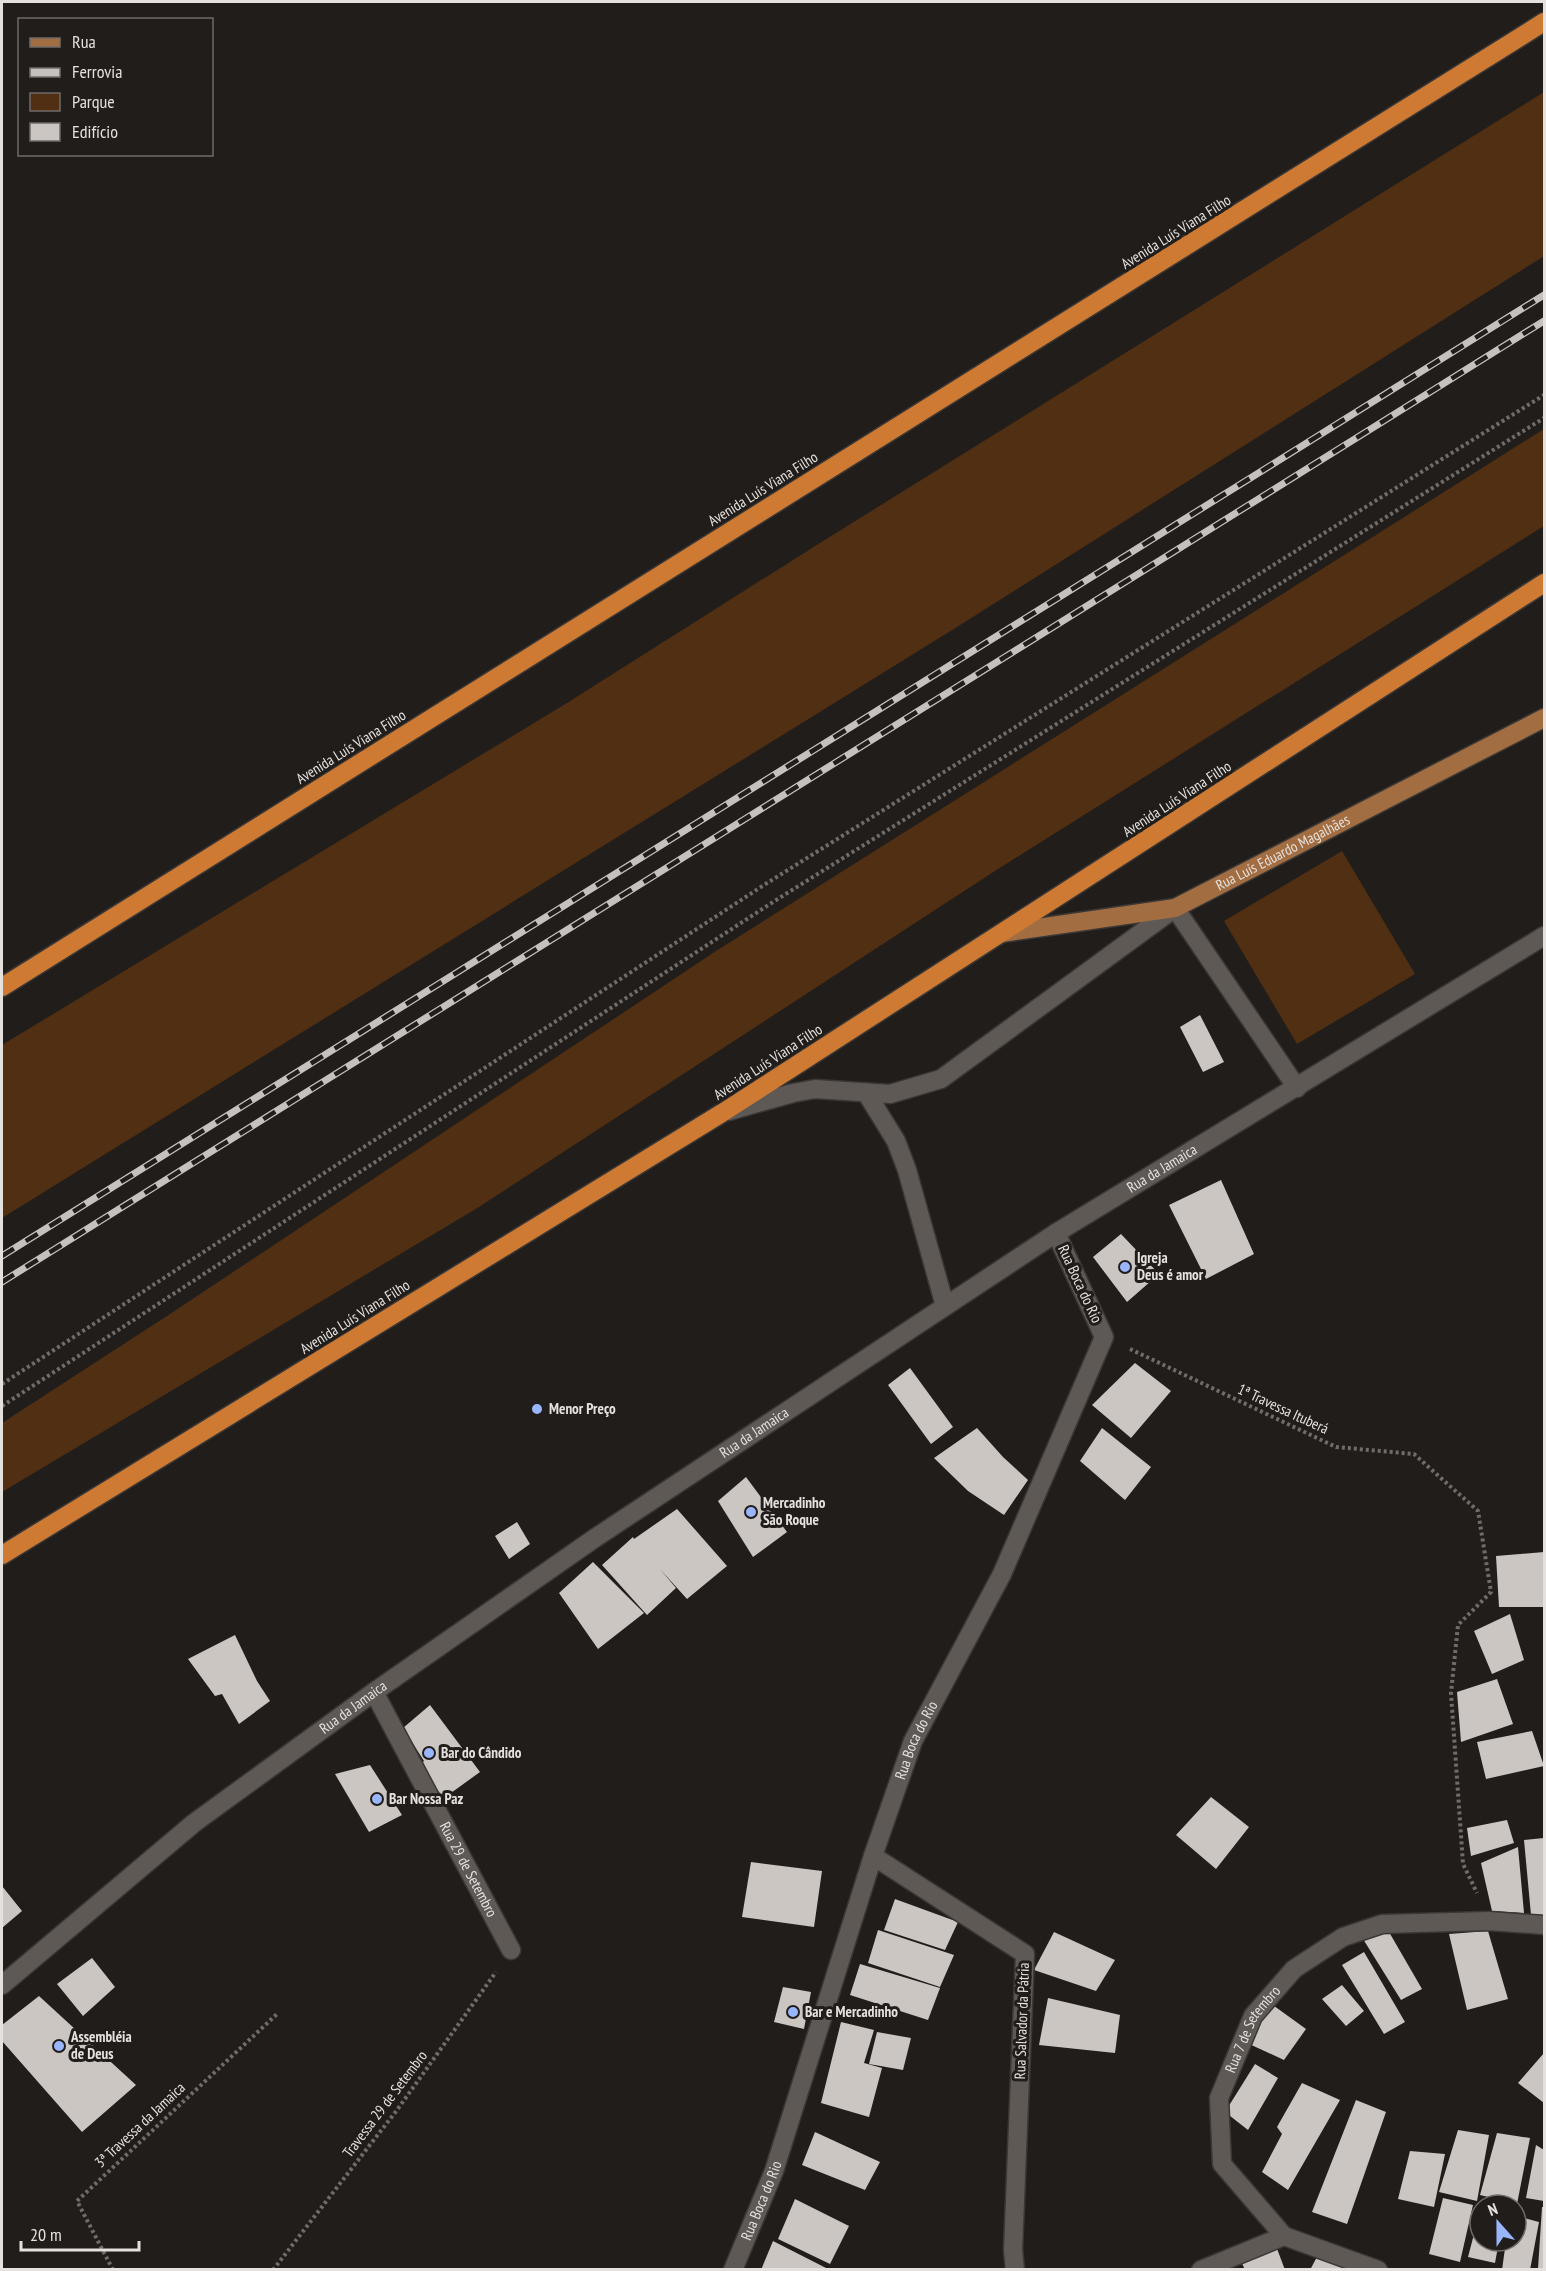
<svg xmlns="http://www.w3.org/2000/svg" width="1546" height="2271" font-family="'PT Sans Narrow',sans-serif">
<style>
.green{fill:#512f13}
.building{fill:#ccc6c2}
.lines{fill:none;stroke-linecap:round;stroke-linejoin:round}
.minor-casing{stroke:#3a3735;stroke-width:21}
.major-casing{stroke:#3a3735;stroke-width:21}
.highway-casing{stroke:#3a3735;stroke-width:21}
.path{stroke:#706c6a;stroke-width:4;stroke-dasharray:3 3;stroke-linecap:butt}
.minor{stroke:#5e5955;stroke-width:18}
.major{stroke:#a26d41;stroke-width:18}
.highway{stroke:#cf7a33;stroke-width:18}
.rail-casing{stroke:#c5c1bf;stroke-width:7}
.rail{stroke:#211d1a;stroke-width:4.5;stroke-dasharray:14;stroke-linecap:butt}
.poi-dot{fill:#99b5fd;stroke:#211d1a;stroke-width:2}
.labels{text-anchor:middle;stroke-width:6;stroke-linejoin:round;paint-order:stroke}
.street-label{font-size:15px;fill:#e4e1df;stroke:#211d1a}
.poi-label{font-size:15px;font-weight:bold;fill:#e4e1df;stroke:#211d1a;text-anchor:start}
</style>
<rect width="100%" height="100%" fill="#211d1a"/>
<path class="green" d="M1544,92V256L957,627L2,1218V1045L567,703L812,548Z
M1544,429V526L998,869L479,1207L2,1492V1423L170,1314L716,951Z
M1342,851L1415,974L1297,1044L1224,921Z"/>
<path class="building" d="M1200,1015L1224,1062L1203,1072L1180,1027Z
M1221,1180L1254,1254L1206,1279L1169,1205Z
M1121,1234L1159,1274L1127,1302L1093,1257Z
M1135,1363L1171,1391L1131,1438L1092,1405Z
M910,1368L953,1427L931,1444L888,1385Z
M977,1428L1003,1457L1028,1480L1004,1515L968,1491L934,1458Z
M1102,1428L1151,1467L1125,1500L1080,1461Z
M746,1477L787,1532L753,1557L718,1501Z
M677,1509L727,1566L687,1599L660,1569L676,1588L647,1615L602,1565L633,1537L634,1539Z
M517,1522L530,1544L509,1559L495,1536Z
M1544,1552V1607H1499L1496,1556Z
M593,1562L644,1613L598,1649L559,1593Z
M1510,1614L1524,1660L1492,1674L1474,1631Z
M235,1635L257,1681L270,1701L239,1724L222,1694L215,1696L188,1659Z
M1497,1679L1513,1724L1461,1742L1457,1692Z
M430,1705L480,1772L444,1798L418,1767L424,1761L403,1728Z
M1532,1731L1544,1766L1486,1779L1477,1742Z
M370,1765L402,1815L369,1832L335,1774Z
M1211,1797L1249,1827L1216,1869L1176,1835Z
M1507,1820L1514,1843L1471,1856L1467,1828Z
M1544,1838V1916L1531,1915L1524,1840Z
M1518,1847L1524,1913L1492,1911L1481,1863Z
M751,1862L822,1871L814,1927L742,1917Z
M2,1886L22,1911L2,1928Z
M895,1899L958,1922L945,1950L884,1930Z
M878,1930L954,1955L940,1987L868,1963Z
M1488,1931L1508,1999L1467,2010L1449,1934Z
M1054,1932L1115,1960L1096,1991L1034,1970Z
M1389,1932L1422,1989L1401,2000L1363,1939Z
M1364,1952L1405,2022L1384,2034L1342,1965Z
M92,1958L115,1987L83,2016L57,1984Z
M860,1964L940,1988L928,2020L850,1995Z
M1342,1985L1364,2011L1346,2026L1322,1999Z
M783,1987L811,1992L804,2029L774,2022Z
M39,1996L136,2085L82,2132L2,2041V2025Z
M1048,1998L1120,2015L1115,2053L1039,2045Z
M1270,2003L1306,2029L1284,2060L1247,2043Z
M841,2022L874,2030L864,2063L882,2068L869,2117L821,2103Z
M877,2032L911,2038L903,2070L869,2064Z
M1544,2053V2103L1518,2083Z
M1255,2064L1278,2078L1248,2130L1225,2112Z
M1302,2083L1340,2100L1288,2190L1262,2172L1282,2134L1277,2127Z
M1356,2100L1386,2112L1347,2224L1312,2212Z
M1458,2130L1489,2135L1477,2201L1439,2192Z
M815,2132L880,2162L865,2190L802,2165Z
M1497,2133L1530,2138L1517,2204L1480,2195Z
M1536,2145L1544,2150V2201L1526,2198Z
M1410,2151L1445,2154L1434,2207L1398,2199Z
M1443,2198L1473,2205L1460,2262L1429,2254Z
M795,2199L849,2226L830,2264L778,2239Z
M1542,2207H1544V2268L1538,2269Z
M1479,2215L1480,2241H1499L1495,2263L1468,2257Z
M1516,2216L1539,2222L1530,2270H1502L1506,2241H1516Z
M773,2241L830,2270H761Z
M1276,2246L1285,2270H1245L1241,2261Z
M1318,2255L1355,2270H1310Z"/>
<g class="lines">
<g class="minor-casing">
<g id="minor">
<path d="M867,1094L896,1141L907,1170L945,1306"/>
<path d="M729,1111L793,1093L815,1089L890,1094L941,1079L1175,908L1297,1088"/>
<path id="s1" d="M374,1692L511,1950"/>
<path d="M873,1856L1025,1954L1013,2250L1015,2270"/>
<path id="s2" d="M2,1985L194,1823L374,1692L595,1538L1056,1233L1544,936"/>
<path id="s3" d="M733,2270L774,2171L873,1856L913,1741L1002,1574L1104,1337L1056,1233"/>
<path d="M1201,2270L1284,2236"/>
<path id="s4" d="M1378,2270L1284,2236L1222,2164L1219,2098L1253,2016L1294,1969L1343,1937L1382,1924L1489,1921L1544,1925"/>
</g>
</g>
<g class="major-casing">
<g id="major">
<path id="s5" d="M1002,933L1175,908L1544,718"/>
</g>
</g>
<g class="highway-casing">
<path id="highway" d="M2,987L1544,22
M2,1555L722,1113L1544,583"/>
</g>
<path class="path" d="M1130,1349L1336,1447L1414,1454L1478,1511L1491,1592L1458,1625L1451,1693L1463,1864L1477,1893
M2,1384L764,885L1544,395
M2,1406L773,902L1544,418
M113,2270L77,2201L277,2014
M273,2270L397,2110L496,1972"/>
<use href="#minor" class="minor"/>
<use href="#major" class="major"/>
<use href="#highway" class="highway"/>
<g class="rail-casing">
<path id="rail" d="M2,1256L1544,295
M2,1282L1544,321"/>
</g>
<use href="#rail" class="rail"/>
</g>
<g class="poi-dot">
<circle cx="1125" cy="1267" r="6"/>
<circle cx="537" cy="1409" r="6"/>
<circle cx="751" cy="1512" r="6"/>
<circle cx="429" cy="1753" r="6"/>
<circle cx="377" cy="1799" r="6"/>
<circle cx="793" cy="2012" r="6"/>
<circle cx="59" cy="2046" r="6"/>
</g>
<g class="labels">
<g class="street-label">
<text transform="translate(1176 232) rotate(-32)" y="5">Avenida Luís Viana Filho</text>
<text transform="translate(763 489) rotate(-32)" y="5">Avenida Luís Viana Filho</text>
<text transform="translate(351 747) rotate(-32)" y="5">Avenida Luís Viana Filho</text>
<text transform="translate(1177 799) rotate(-33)" y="5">Avenida Luís Viana Filho</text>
<text dy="5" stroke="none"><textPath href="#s5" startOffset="296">Rua Luís Eduardo Magalhães</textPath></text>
<text transform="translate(768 1062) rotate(-33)" y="5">Avenida Luís Viana Filho</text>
<text dy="5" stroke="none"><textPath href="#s2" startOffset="1420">Rua da Jamaica</textPath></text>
<text transform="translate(1080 1284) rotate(65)" y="5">Rua Boca do Rio</text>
<text transform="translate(355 1317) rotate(-32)" y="5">Avenida Luís Viana Filho</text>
<text transform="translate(1283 1409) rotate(25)" y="5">1ª Travessa Ituberá</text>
<text dy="5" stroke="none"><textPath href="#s2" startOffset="934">Rua da Jamaica</textPath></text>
<text dy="5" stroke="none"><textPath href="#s2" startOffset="448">Rua da Jamaica</textPath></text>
<text dy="5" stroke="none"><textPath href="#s3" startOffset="561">Rua Boca do Rio</textPath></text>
<text dy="5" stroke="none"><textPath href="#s1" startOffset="201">Rua 29 de Setembro</textPath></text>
<text transform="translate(1022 2021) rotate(-88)" y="5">Rua Salvador da Pátria</text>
<text dy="5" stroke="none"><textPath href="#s4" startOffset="338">Rua 7 de Setembro</textPath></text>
<text transform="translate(385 2104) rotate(-53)" y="5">Travessa 29 de Setembro</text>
<text transform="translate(140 2125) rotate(-43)" y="5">3ª Travessa da Jamaica</text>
<text dy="5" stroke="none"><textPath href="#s3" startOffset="75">Rua Boca do Rio</textPath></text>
</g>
<g class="poi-label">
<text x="1137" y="1263">Igreja<tspan x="1137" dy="17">Deus é amor</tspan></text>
<text x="549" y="1414">Menor Preço</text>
<text x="763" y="1508">Mercadinho<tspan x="763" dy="17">São Roque</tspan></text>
<text x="441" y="1758">Bar do Cândido</text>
<text x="389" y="1804">Bar Nossa Paz</text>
<text x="805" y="2017">Bar e Mercadinho</text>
<text x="71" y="2042">Assembléia<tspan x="71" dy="17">de Deus</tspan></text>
</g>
</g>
<rect width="1546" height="2271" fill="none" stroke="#e4e1df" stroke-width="6"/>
<rect x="18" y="18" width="195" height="138" fill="#211d1a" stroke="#6f6b69" stroke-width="1.5"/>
<rect x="30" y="38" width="30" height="9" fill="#a26d41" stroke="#6f6b69" stroke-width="1.5"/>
<text x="72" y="48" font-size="18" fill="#e4e1df">Rua</text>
<rect x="30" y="68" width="30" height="9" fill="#c5c1bf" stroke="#6f6b69" stroke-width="1.5"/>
<text x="72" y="78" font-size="18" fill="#e4e1df">Ferrovia</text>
<rect x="30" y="93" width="30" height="18" fill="#512f13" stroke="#6f6b69" stroke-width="1.5"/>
<text x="72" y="108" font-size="18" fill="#e4e1df">Parque</text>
<rect x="30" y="123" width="30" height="18" fill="#ccc6c2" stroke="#6f6b69" stroke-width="1.5"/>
<text x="72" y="138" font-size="18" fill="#e4e1df">Edifício</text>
<g transform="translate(1498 2223) rotate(339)"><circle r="28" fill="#211d1a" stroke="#6f6b69" stroke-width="1.5"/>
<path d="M0-4.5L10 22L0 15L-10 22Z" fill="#99b5fd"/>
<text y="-9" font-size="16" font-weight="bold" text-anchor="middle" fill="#e4e1df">N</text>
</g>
<path d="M21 2241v9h118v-9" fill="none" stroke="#e4e1df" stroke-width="3"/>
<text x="30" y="2241" font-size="18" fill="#e4e1df" stroke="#211d1a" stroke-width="4.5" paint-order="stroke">20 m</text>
</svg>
